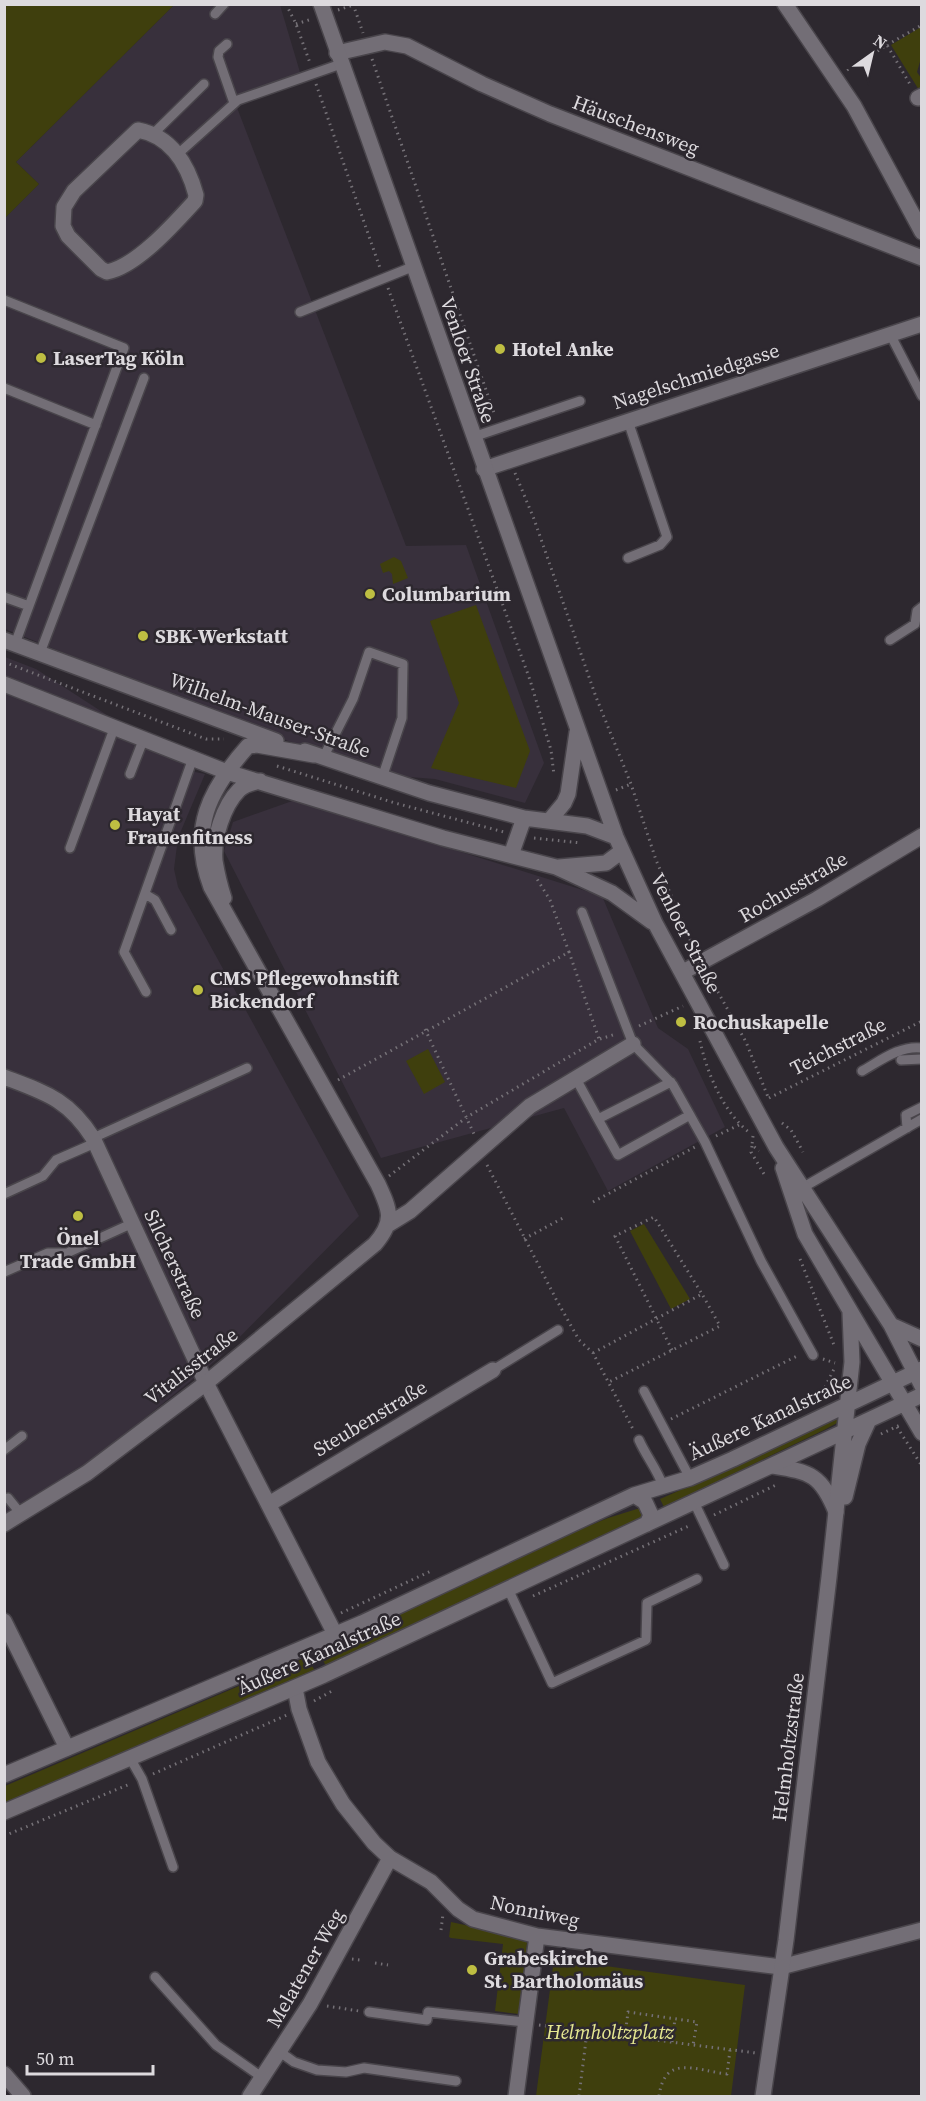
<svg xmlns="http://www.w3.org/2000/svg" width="926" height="2101" font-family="'Source Serif 4',serif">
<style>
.built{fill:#38303c}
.green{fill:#3f3f0d}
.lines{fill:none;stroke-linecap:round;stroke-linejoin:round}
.lane-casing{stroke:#49454b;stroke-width:12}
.street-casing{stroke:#49454b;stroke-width:18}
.secondary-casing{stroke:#49454b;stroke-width:18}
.path{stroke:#757177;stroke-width:3;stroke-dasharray:1.5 4.5;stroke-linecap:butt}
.lane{stroke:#736e76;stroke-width:9}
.street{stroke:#736e76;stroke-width:15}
.secondary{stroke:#736e76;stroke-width:15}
.poi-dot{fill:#bebe42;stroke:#2d282f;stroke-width:2}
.labels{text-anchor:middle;stroke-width:5;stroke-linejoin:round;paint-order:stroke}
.street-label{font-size:20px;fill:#dddade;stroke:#2d282f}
.poi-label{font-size:20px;font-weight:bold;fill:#dddade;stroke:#2d282f;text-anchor:start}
.park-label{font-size:20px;font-style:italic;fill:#e6e891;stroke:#2d282f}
</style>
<rect width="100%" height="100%" fill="#2d282f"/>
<path class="built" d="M174,5H280L302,79L236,105L406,546L466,545L544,763L525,803L435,779L383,775L235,722L5,629V218L39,184L16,162Z
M5,657L36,669L195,772L205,774L178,838L174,869L178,887L359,1216L220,1357L81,1470L5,1517Z
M295,800L602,896L658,1028L688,1049L725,1127L608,1191L564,1108L381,1158L224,851L233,822Z"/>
<path class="green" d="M5,4L174,5L16,162L39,184L5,218Z
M921,27V58L917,72L921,78V89L919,90L891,45Z
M394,557L401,561L408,578L393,584L392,574L389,571L383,573L380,564Z
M476,605L530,751L516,788L431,768L459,703L430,621Z
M428,1049L445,1082L424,1094L406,1061Z
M644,1224L690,1299L671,1309L630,1231Z
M836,1417L840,1418L839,1422L824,1430L664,1507L660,1499L749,1460Z
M640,1508L644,1511L643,1517L326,1666L318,1651L545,1544L608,1518Z
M307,1657L315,1671L5,1805V1786Z
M451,1922L525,1938L527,1943L519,2014L495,2011L503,1944L451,1938L449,1937Z
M554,1959L745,1985L731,2096H536Z"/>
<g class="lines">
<g class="lane-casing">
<path id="lane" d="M215,14L224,4
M227,44L219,51L218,57L234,103
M152,135L204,84
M179,153L238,100L341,64
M4,300L124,348L15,644
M300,312L412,267
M890,334L922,396
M4,388L96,425
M628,421L667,537L660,545L628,558
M473,437L580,401
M4,597L29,606
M890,640L915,624L917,611L922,607
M40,653L144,378
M323,758L353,699L369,652L403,664L402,718L382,778
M130,774L144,738
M70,848L115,726
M145,894L155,900L171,930
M582,912L633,1044L673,1085L705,1142L761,1261L813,1355
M146,992L124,952L193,758
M901,1060L922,1059
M862,1071C880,1061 900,1045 922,1048
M575,1077L598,1119L671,1082
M598,1119L618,1155L690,1115
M907,1128L906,1115L922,1107
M93,1138L247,1068
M802,1188L922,1119
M4,1194L43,1176L56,1160L95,1143
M4,1272L48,1253H67L133,1223
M493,1370L558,1330
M644,1391L690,1478
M639,1440C646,1456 657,1469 663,1486
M4,1450L22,1436
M8,1498L21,1514
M694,1502L724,1565
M509,1591L552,1683L646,1640L647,1603L697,1579
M130,1758L142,1779L173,1867
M155,1977L216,2045L263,2078
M369,2012L427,2020L428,2012L525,2022
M280,2052L294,2062L317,2070L346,2072L364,2068L456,2081"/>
</g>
<g class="street-casing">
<path id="street" d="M785,4L854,106L922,232
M337,53L385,42L407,46L482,84L550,114L922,258
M918,98L922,96
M138,130C171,136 188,165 196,195L195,201C174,224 137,266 107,272L101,269L68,236L63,226L64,207L74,191Z
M484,469L922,324
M683,972L817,899L922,836
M4,1077C46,1093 68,1099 93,1138L206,1383L335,1634
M773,1466C811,1472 821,1475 836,1512
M269,1504L493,1370
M4,1621L67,1748
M295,1688L299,1709L318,1762L343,1804L374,1843L390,1858L431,1882L458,1909L473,1919L537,1936L781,1967L922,1930
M4,2074L23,2096
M250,2096L310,2004L390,1858
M516,2096L537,1936"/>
</g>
<g class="secondary-casing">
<path id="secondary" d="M321,4L616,837L655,923L776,1147L891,1325L922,1386
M4,640L276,741
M4,684L227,772L443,838L556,867L612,893L652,922
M305,751L429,793L524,818L587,826L616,837
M549,821L564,803L568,794L577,732
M511,855L524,818
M559,867L606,863L622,851
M224,898C220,886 217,873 215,861C213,839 223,806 239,790C245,784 252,783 260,781
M783,1168L805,1234L922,1433
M389,1224L410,1211L530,1106L633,1044
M891,1325L922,1339
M634,1495L645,1502L651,1515L647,1524
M845,1497L858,1444L869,1420
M4,1524L87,1473L206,1383L375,1244C395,1221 390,1210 378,1184L211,887C189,829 209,790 248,746L257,745L314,755
M4,1775L362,1623L634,1495L690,1478L733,1459L922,1369
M4,1812L324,1675L922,1395
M763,2096L786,1940L829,1577L852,1362L850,1313"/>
</g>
<path class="path" d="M286,4L296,24L310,63
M353,4L363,33
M338,10L353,5
M296,24L312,19
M887,45L922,25
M372,59L495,416
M847,70L887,45L911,86
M316,84L380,268
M388,288L530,680L551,750L554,775
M515,473L534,519L596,697L631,784L656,860L694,949
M4,662L206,739H224
M277,766L395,803L504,832
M616,790L631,784
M534,838L581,843
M709,976L746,1042L768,1097
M639,1026L683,1006
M425,1029L474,1134
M600,1039L616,1034
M700,1041C707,1073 723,1112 750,1133
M338,1080L569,952L550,900L537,879
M769,1098L922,1021
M782,1123L791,1130L803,1152
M716,1136L739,1125
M753,1136L752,1145L759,1151
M752,1146L751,1152L764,1174
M487,1165L556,1299L579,1340L593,1353L634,1431
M389,1176L467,1117L599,1039L569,952
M593,1202L695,1147
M524,1239L563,1218
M800,1259L834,1345
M672,1350L615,1236L654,1217L702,1294
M593,1353L702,1294L720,1326L609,1382
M823,1359L835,1363
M818,1398L834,1391
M809,1405L824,1389L834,1369
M671,1419L799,1355
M897,1427L922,1466
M881,1434L900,1425
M714,1515L778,1484
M533,1596L691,1525
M341,1613L431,1571
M314,1701L332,1691
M153,1774L287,1715
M4,1836L130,1784
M441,1930L443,1914
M352,1959L360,1960
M375,1963L388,1965
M327,2006L359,2011
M539,2025L756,2053
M625,2036L628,2012L697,2022L693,2045
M672,2042L675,2019
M579,2096L587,2032
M659,2096C665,2054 694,2070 727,2074L730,2050"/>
<use href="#lane" class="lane"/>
<use href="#street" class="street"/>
<use href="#secondary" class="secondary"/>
</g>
<g class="poi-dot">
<circle cx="500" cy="349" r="6"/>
<circle cx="41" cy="358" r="6"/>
<circle cx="370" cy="594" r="6"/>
<circle cx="143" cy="636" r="6"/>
<circle cx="115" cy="825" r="6"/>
<circle cx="198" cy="990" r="6"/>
<circle cx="681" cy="1022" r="6"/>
<circle cx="78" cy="1216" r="6"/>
<circle cx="472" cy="1970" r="6"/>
</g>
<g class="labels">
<g class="street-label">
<text transform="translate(636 125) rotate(21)" y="7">Häuschensweg</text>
<text transform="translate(468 360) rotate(71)" y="7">Venloer Straße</text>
<text transform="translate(696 376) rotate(-18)" y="7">Nagelschmiedgasse</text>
<text transform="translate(270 715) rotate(20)" y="7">Wilhelm-Mauser-Straße</text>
<text transform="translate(793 887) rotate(-30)" y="7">Rochusstraße</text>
<text transform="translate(686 933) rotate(63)" y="7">Venloer Straße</text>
<text transform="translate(838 1046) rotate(-27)" y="7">Teichstraße</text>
<text transform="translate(175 1264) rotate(65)" y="7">Silcherstraße</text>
<text transform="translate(191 1366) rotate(-38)" y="7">Vitalisstraße</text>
<text transform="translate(770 1417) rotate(-25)" y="7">Äußere Kanalstraße</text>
<text transform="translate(370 1418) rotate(-31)" y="7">Steubenstraße</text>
<text transform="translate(319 1653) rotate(-24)" y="7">Äußere Kanalstraße</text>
<text transform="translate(788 1747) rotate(-83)" y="7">Helmholtzstraße</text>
<text transform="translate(535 1911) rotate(12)" y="7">Nonniweg</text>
<text transform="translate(305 1968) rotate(-60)" y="7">Melatener Weg</text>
</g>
<g class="poi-label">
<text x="512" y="356">Hotel Anke</text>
<text x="53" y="365">LaserTag Köln</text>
<text x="382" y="601">Columbarium</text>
<text x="155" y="643">SBK-Werkstatt</text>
<text x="127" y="821">Hayat<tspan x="127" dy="23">Frauenfitness</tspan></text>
<text x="210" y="985">CMS Pflegewohnstift<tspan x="210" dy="23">Bickendorf</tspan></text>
<text x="693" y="1029">Rochuskapelle</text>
<text x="78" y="1245" text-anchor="middle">Önel<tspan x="78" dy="23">Trade GmbH</tspan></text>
<text x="484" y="1965">Grabeskirche<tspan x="484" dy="23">St. Bartholomäus</tspan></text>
</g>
<g class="park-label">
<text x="610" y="2039">Helmholtzplatz</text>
</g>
</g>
<rect width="926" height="2101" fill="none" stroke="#dddade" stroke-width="12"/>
<g transform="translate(872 54) rotate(34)" stroke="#2d282f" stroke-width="4.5" paint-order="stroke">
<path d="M0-4.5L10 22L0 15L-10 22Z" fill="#dddade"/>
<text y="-9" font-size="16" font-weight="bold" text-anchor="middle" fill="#dddade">N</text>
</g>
<path d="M27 2065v9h126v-9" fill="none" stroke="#dddade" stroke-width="3"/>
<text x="36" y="2065" font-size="18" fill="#dddade" stroke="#2d282f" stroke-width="4.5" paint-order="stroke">50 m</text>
</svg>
